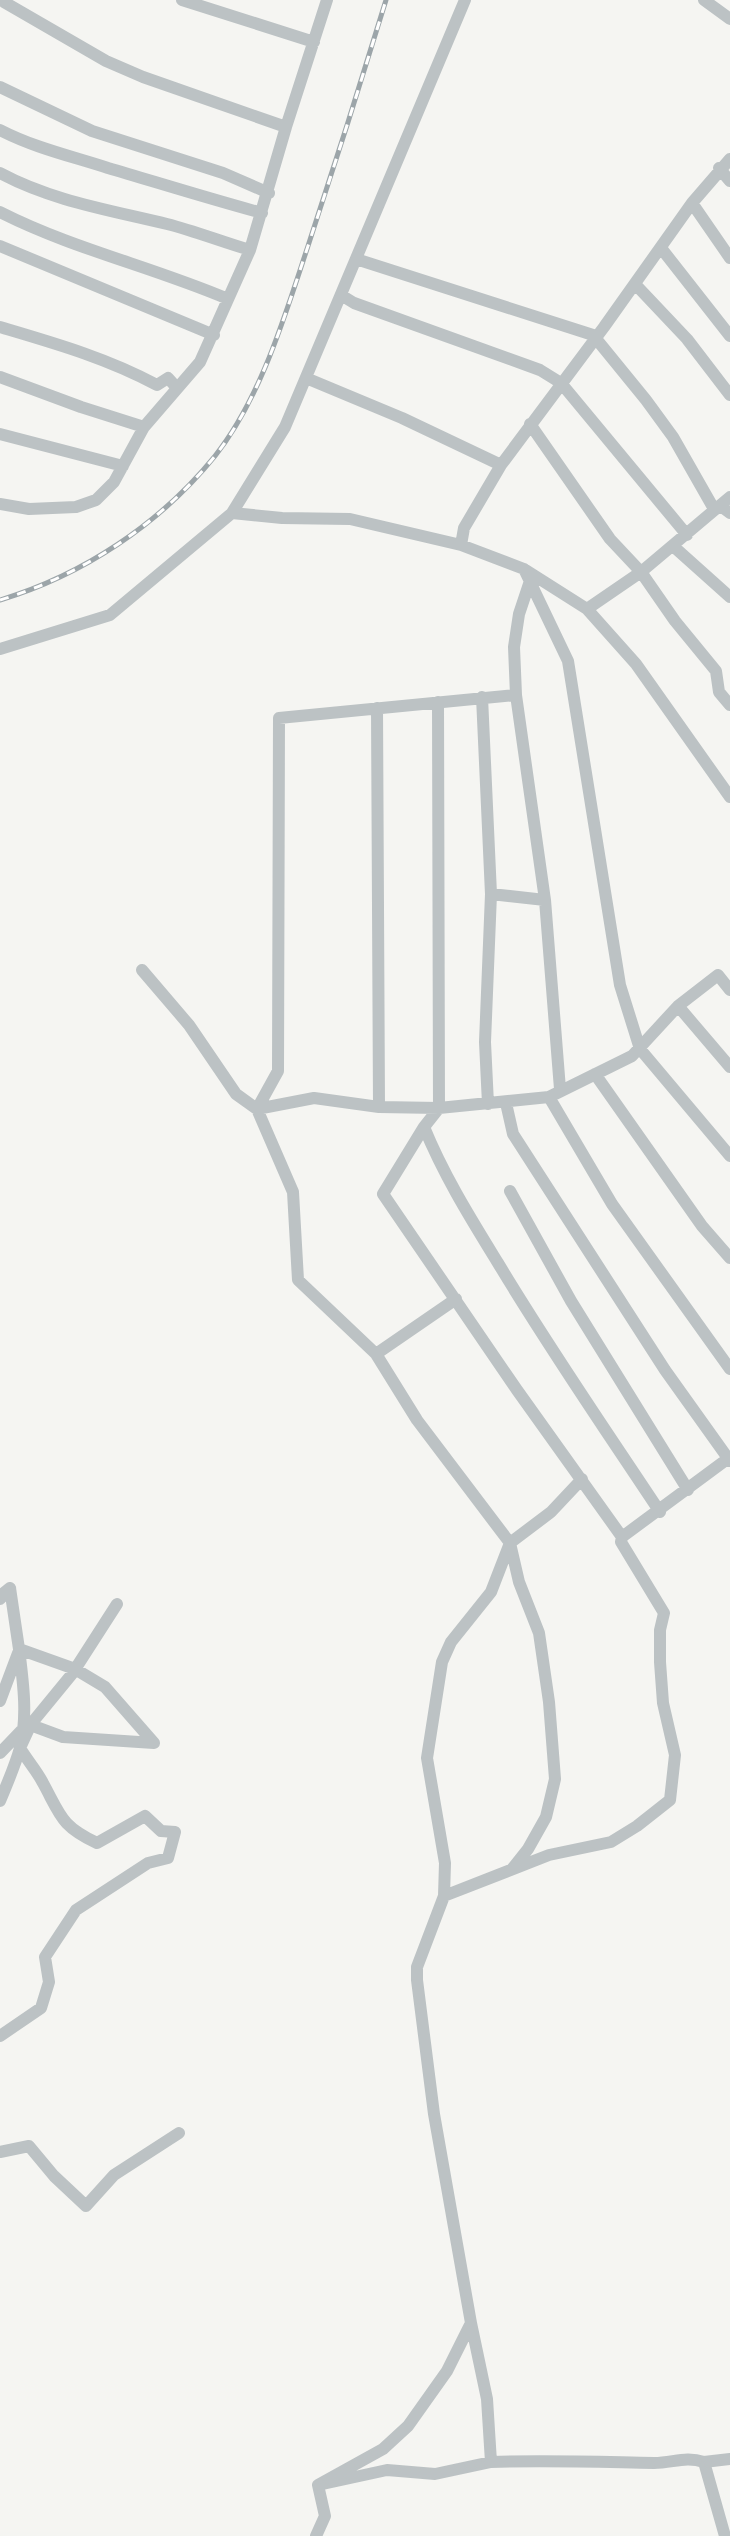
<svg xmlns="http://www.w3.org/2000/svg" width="730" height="2536" font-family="'Alegreya Sans',sans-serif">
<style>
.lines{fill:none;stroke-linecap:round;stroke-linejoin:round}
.minor{stroke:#bcc2c4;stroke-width:12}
.rail-casing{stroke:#9ca5a9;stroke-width:5}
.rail{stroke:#fff;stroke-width:3;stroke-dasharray:9;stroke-linecap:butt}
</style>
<rect width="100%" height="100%" fill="#f5f5f2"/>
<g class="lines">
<path class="minor" d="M182,0L314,42
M704,0L730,19
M4,2L106,61L143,77L286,127
M0,87L92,131L223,173L269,193
M0,130C35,148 71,156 108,168C159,183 210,199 262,213
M719,168L730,181
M0,173C52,201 110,210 167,224C195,231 222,242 250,250
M692,203L730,258
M0,212C73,249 153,267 228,299
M0,246L214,335
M661,248L730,336
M356,259L593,335L646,400L673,437L714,509L722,507L730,513
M635,284L687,339L730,395
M341,295L354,303L540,370L561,383L687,535
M0,327C54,343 107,358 157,385L168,378L177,388
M0,377L81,407L144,427
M306,378L402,418L501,465
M530,424L610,539L641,572L675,621L716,671L719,692L730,705
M0,434L123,466
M0,504L29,509L76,507L96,500L114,482L144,427L200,362L250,250L286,127L327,0
M232,513L282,518L350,519L461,545L464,528L501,465L604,327L692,203L730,159
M461,545L524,569L587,609L636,664L730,797
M673,546L730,597
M524,569L568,661L620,985L640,1049L730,1156
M530,581L519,614L514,647L516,695L545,900L560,1089
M587,609L641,572L730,497
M0,649L110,615L232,513L285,427L465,0
M482,697L491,894L485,1042L488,1104
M438,702L439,1108L424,1127C444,1176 471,1219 498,1263C549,1348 605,1429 660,1512
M377,708L379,1107
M491,894L545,900
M142,970L189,1025L236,1094L257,1109L314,1098L379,1107L439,1108L549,1097L632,1056L678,1006L718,975L730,990
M678,1006L730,1067
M595,1074L702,1226L730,1258
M549,1097L612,1204L730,1369
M506,1103L513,1134L665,1370L730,1461
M424,1127L383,1194L517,1390L622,1537L621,1542L664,1613L660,1630V1662L663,1703L675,1755L670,1800L637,1826L611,1842L549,1855L444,1896L417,1967V1980L434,2114L471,2323L447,2371L408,2426L383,2449L318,2485L387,2470L435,2474L491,2462
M510,1191L571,1301L688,1490
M376,1354L456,1299
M622,1537L730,1457
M10,1588L19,1649L75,1669L105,1687L154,1743L63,1737L36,1727
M0,1596L10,1588L0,1599
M0,1701L18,1653
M0,1753L23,1729
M0,1801C7,1784 15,1766 20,1748C28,1716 23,1681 19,1649
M512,1869L528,1849L546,1817L555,1779L549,1702L539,1633L519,1582L510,1543L417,1420L376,1354L298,1280L293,1192L257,1109L278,1071L279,718L516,695
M444,1896L445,1863L427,1758L442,1662L451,1642L491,1592L510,1543L551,1512L582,1479
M0,2036L41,2008L49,1982L45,1957L76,1910L148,1863L168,1858L175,1832L161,1831L145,1816L97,1843C61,1826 61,1816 43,1783C37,1771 27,1760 20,1748L31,1724L72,1674L117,1604
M0,2152L29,2146L54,2176L86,2206L114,2175L179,2133
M471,2323L487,2399L491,2462C546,2460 600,2462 654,2463C673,2463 685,2456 704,2462
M316,2536L325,2516L318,2485
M725,2536L704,2462L730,2459"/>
<g class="rail-casing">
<path id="rail" d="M0,600C83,575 160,524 215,456C261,398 285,315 308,246C335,164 361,82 386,0"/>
</g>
<use href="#rail" class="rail"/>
</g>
</svg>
